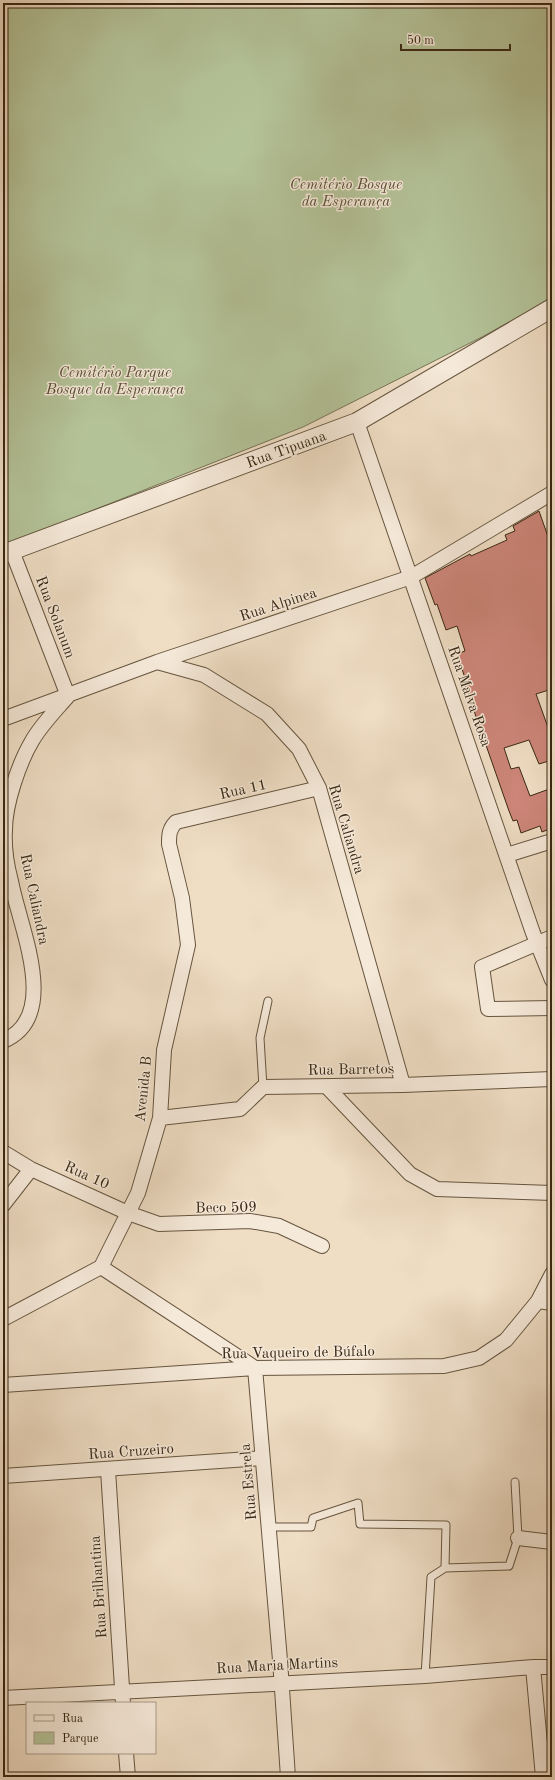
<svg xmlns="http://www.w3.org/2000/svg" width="555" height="1780" font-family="'Old Standard TT',serif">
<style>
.green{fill:#b4c298;stroke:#767556}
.building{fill:#cc8578;stroke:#392813}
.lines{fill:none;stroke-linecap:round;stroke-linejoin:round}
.service-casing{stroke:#66553f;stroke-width:9}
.minor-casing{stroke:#66553f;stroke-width:16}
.tertiary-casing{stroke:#66553f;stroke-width:20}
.service{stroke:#f5e9d9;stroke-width:7}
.minor{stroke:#f5e9d9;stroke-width:14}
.tertiary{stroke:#f5e9d9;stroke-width:18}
.labels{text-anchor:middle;stroke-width:3;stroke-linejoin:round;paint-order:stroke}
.park-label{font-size:15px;font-style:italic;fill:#584e34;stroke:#f5e9d9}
.street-label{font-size:15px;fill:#392813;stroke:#f5e9d9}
</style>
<rect width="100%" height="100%" fill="#efddc4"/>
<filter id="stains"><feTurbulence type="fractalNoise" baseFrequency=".005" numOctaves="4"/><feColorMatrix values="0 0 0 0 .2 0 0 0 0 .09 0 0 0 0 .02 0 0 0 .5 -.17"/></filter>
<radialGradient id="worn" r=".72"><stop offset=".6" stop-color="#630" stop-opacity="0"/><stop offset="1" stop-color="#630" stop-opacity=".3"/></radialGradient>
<path class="green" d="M3,3H552V298L482,337L303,427L3,546Z"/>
<path class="building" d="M539,511L552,548V689L536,694L550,733L552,732V760L539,764L529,740L504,748L511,769L519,767L530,796L552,788V828L542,832L540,826L521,833L517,820L513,821L509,811L465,685L467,684L457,654L465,651L457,626L446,630L437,604L435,605L425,578L470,554L471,556L507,540L505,535L515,531L513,526Z"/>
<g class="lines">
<g class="service-casing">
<path id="service" d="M263,1087L260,1038L268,1001
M269,1527H311L313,1518L358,1503L360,1524L446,1525L445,1568
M425,1676L431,1577L445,1568L509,1566L518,1538L515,1482"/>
</g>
<g class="minor-casing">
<path id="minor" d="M357,422L533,933L552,980
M157,662L204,675L267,714L299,749L319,788L403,1085
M3,719L157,662L411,577L552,493
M507,855L552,841
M552,937L482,967L488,1009L552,1008
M3,1041C62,1017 19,926 11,881C7,866 4,846 5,830C5,804 19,763 32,741C41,725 56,710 68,696L12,551
M327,1087L410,1174L437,1189L552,1193
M160,1118L240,1109L263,1087L403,1085L552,1079
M3,1152L31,1169L128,1213L159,1224L250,1221L279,1226L322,1246
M3,1205L31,1169
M101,1267L255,1368L280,1660L288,1777
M538,1301L552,1303
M3,1319L101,1267L138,1193L160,1118L164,1050L188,945L182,898L169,844C169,835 169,829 176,822L319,788
M3,1385L255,1368L444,1366L479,1358L506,1340L538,1301L552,1274
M108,1470L123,1703
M3,1476L262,1458
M518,1538L552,1542
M533,1667L543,1777
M3,1698L425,1676L533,1667H552
M126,1753L128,1777"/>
</g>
<g class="tertiary-casing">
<path id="tertiary" d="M3,554L357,422L552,308"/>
</g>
<use href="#service" class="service"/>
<use href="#minor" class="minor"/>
<use href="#tertiary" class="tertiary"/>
</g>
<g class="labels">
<g class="park-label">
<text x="346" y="189">Cemitério Bosque<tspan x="346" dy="17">da Esperança</tspan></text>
<text x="115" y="377">Cemitério Parque<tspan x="115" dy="17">Bosque da Esperança</tspan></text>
</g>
<g class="street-label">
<text transform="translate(286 449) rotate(-20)" y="5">Rua Tipuana</text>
<text transform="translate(278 604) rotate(-18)" y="5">Rua Alpinea</text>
<text transform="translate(56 617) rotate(69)" y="5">Rua Solanum</text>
<text transform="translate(470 696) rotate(71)" y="5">Rua Malva Rosa</text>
<text transform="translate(243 789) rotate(-13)" y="5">Rua 11</text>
<text transform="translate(347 829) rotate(73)" y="5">Rua Caliandra</text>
<text transform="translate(35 899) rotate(78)" y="5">Rua Caliandra</text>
<text transform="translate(351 1069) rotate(-1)" y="5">Rua Barretos</text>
<text transform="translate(143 1089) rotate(-84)" y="5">Avenida B</text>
<text transform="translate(87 1175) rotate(24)" y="5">Rua 10</text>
<text transform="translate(226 1207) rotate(-1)" y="5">Beco 509</text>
<text transform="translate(298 1352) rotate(-1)" y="5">Rua Vaqueiro de Búfalo</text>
<text transform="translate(131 1451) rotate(-4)" y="5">Rua Cruzeiro</text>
<text transform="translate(248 1482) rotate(-95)" y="5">Rua Estrela</text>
<text transform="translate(98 1587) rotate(-94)" y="5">Rua Brilhantina</text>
<text transform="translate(277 1665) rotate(-3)" y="5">Rua Maria Martins</text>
</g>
</g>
<rect width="555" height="1780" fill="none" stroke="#efddc4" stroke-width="16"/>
<rect x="4" y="4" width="547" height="1772" fill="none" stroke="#392813" stroke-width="2"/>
<rect x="8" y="8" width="539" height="1764" fill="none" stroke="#392813"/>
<rect x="26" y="1702" width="130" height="52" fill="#f5e9d9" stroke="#aa9c8a"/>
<rect x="34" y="1715" width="20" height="6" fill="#f5e9d9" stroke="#aa9c8a"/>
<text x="62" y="1722" font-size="12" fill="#392813">Rua</text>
<rect x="34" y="1732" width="20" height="12" fill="#b4c298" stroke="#aa9c8a"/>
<text x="62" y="1742" font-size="12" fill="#392813">Parque</text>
<path d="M401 44v6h109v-6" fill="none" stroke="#392813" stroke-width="2"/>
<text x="407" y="44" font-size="12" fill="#392813" stroke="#f5e9d9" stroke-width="3" paint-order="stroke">50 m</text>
<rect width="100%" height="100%" filter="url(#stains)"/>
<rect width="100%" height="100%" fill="url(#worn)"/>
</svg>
